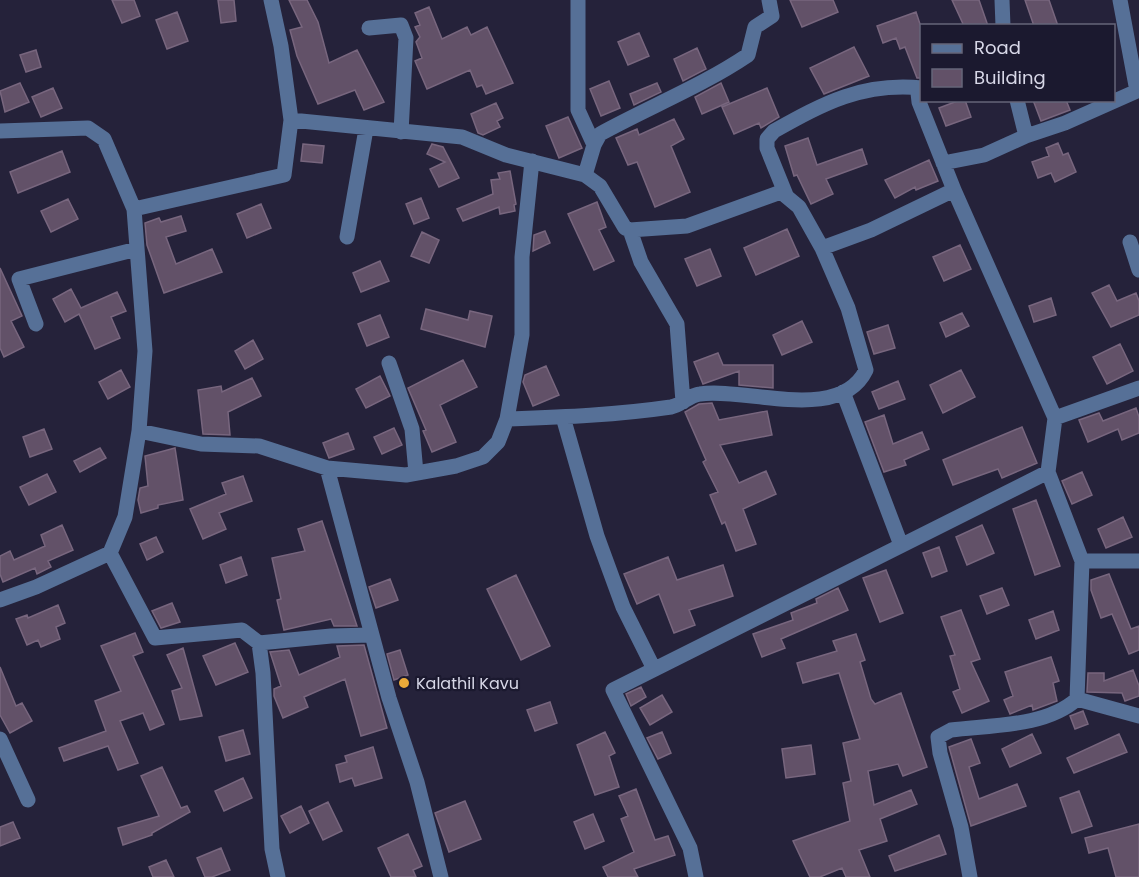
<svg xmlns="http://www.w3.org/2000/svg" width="1139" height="877" font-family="Poppins,sans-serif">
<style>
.building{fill:#625168;stroke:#78667e;stroke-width:1.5}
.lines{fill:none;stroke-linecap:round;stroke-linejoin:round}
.minor{stroke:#567097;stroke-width:15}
.poi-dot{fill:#eaaa39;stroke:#1b192f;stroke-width:2}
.labels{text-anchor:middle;stroke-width:4.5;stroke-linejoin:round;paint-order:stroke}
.poi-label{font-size:16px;fill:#d7d7e7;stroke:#1b192f;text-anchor:start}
</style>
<rect width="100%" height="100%" fill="#25223a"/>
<path class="building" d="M112,0H134L140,16L122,23Z
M218,0H234L236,21L221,23Z
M289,0H307L318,22L329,63L357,50L384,102L364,110L355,90L318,104L297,56L290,30L302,27Z
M790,0H833L838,12L802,27Z
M952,0H979L988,26H964Z
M1025,0H1049L1058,26H1034Z
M429,7L442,39L467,27L471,35L487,27L513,83L486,94L482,85L477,87L470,70L427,89L415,61L422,58L416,42L420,37L415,27L420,25L415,13Z
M177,12L188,41L167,49L156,20Z
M916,12L921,27V78H917L905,47L900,49L896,38L883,43L877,26Z
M639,33L649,56L628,65L618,42Z
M854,47L869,76L824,94L810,68Z
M697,48L706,69L683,81L674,59Z
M36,50L41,67L26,72L20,55Z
M609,81L620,108L601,116L590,89Z
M20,83L29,102L5,112L0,91Z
M657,83L661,92L634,105L630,94Z
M721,83L729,102L702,114L695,97Z
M53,88L62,108L41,117L32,97Z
M767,88L779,117L761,128L759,123L734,134L722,107Z
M960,100H965L971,117L946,126L939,108Z
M1033,100H1066L1070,110L1041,121Z
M496,103L503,118L497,121L500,127L483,135L478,133L471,114Z
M568,117L582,148L559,158L546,126Z
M674,119L684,139L671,146L690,192L655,207L637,162L628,165L616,138L637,129L639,135Z
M808,138L817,165L862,149L867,164L826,179L833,194L811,204L797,175L794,176L785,146Z
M1058,143L1063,155L1068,153L1076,172L1055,182L1051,173L1038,178L1032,162L1049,156L1046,148Z
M303,144L324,146L322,163L301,161Z
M432,144L443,147L459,178L439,187L430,169L445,162L427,154Z
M62,151L70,172L18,193L10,172Z
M929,160L938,181L916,190L915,187L895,198L885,180Z
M510,171L516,204L514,205L515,211L500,214L499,207L463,221L457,209L493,194L491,180L500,179L498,173Z
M421,198L429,218L414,224L406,204Z
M68,199L78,219L51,232L41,211Z
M597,202L606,227L599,230L614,261L594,270L568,214Z
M261,204L271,228L247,238L237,214Z
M181,216L186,231L166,237L176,264L212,249L222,272L164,293L147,245L145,223L159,218L161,222Z
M787,229L799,256L756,275L744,248Z
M545,231L550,243L533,251L534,235Z
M422,232L439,240L429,263L411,256Z
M960,245L971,269L944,281L933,257Z
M710,249L721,276L697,286L685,259Z
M380,261L389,281L361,292L353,273Z
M0,268L22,316L11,321L24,347L4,357L0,348Z
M1109,285L1117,301L1136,293L1139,301V315L1111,327L1092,293Z
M71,289L81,308L117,292L126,311L111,317L120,338L95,349L79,314L65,322L53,299Z
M1051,298L1056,315L1034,322L1029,306Z
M426,309L468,320L470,311L492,316L485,347L421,329Z
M962,313L969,326L946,337L940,323Z
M380,315L389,337L367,346L358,324Z
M802,321L812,342L782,355L773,335Z
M888,325L895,348L874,354L867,332Z
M253,340L263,359L245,369L235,351Z
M1120,344L1133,371L1107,384L1093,357Z
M718,353L723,365H773V388L739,385V371L703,384L694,362Z
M463,360L477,387L440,405L456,442L432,452L423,431L426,430L408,388Z
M546,366L559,395L533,406L523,382L525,375Z
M121,370L130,387L108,399L99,382Z
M961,370L975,397L943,413L930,385Z
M380,376L390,396L366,408L356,389Z
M252,378L261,396L228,412L230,435L203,434L198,390L221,386L222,392Z
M898,381L905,399L879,409L872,392Z
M712,403L719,420L767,411L772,435L720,445L739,483L766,471L776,494L743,509L756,544L736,551L725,522L722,524L710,495L718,492L703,462L706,460L685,412L699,404Z
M1136,408L1139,417V433L1122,440L1118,429L1088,442L1079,420L1099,413L1103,421Z
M884,415L893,444L922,432L929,449L904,460L906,465L884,472L865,422Z
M1022,427L1037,463L1002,478L998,469L953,485L943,460Z
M394,428L402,445L382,454L374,437Z
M44,429L52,449L30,457L23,437Z
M348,433L354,449L329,458L323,443Z
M100,448L106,458L80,472L74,461Z
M175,448L183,500L158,505V508L141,513L138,500L140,488L148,486L145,456Z
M1082,472L1092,495L1072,504L1062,481Z
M47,474L56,492L29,505L20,487Z
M243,476L252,501L219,513L226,529L203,539L190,509L226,494L222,483Z
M1036,500L1060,566L1035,575L1013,509Z
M1123,517L1132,537L1106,548L1098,529Z
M322,521L357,626H334L331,619L284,630L277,600L281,599L272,558L305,551L298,529Z
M62,525L73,550L48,561L51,567L37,574L35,568L3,582L0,574V556L10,551L14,560L45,546L41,535Z
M982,525L994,553L967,565L956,537Z
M156,537L163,552L147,560L140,544Z
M939,547L947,571L932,577L923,553Z
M241,557L247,575L226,583L220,565Z
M668,557L677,580L723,565L733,596L689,610L695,625L674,633L659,594L637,604L624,574Z
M886,570L903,613L880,622L863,578Z
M1109,574L1131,629L1139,626V650L1129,654L1112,614L1101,618L1091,590V580Z
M516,575L550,646L521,660L487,589Z
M390,579L398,600L376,608L369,587Z
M838,588L848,610L781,639L785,648L762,657L753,634L793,620L791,613L817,603L816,599Z
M1002,588L1009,605L987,614L980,596Z
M172,603L180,622L161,628L152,611Z
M58,605L65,623L56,627L60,639L41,647L38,640L27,645L16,619L27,615L28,618Z
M961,610L980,659L971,662L989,701L962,713L953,692L960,689L950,656L955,655L941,617Z
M1053,611L1059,630L1036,639L1029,620Z
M135,633L143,652L133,656L164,724L150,730L143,713L120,721L138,763L118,770L108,746L64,761L59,748L106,731L95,701L121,691L101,646Z
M856,634L865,660L860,662L871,699L875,704L901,693L927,767L903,776L898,764L868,771L874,805L911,790L917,804L880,819L887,841L859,850L870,877H846L842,868L820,877H810L793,841L850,821L843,783L851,781L843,743L860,739L839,673L803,683L797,663L837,651L833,641Z
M235,643L248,672L216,685L203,656Z
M364,645L387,728L361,736L345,679L304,697L308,707L283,718L274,696V689L281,686L270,652L289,650L299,675L340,657L337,646Z
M183,648L202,716L180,720L172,691L182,688L167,655Z
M400,650L408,675L394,680L387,654Z
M1051,657L1059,681L1053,683L1057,701L1033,710L1032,705L1010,714L1004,700L1013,696L1005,672Z
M0,667L16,706L22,703L32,721L10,733L0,715Z
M1133,670L1139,686V696L1125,701L1122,693L1087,692L1088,673H1104V681Z
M641,687L646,697L631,706L626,694Z
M662,695L672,712L650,725L640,708Z
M550,702L557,723L535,731L527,710Z
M1083,711L1088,724L1075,729L1070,716Z
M243,730L250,754L226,761L219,737Z
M605,732L615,753L609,756L619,787L595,795L577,745Z
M662,732L671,753L658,759L647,738Z
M1032,734L1041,753L1010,767L1002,749Z
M1119,734L1127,752L1074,773L1067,758Z
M971,739L980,763L969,767L979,799L1017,784L1026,806L971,826L949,747Z
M811,745L815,774L786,778L782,749Z
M373,747L382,778L355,786L352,778L340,782L336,765L347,762L345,756Z
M162,767L181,808L187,806L190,812L152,833V835L123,845L118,828L159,816L141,776Z
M243,778L252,798L224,811L215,791Z
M636,789L655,840L668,836L675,855L634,869L638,877H608L603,867L634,852L621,819L628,816L619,796Z
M1079,791L1092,826L1072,833L1060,798Z
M465,801L481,839L449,852L435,813Z
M328,802L342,831L323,840L309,811Z
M301,806L309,823L290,833L281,816Z
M593,814L604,841L585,849L574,822Z
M13,822L20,838L0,846V827Z
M1139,824V877H1116L1108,848L1089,853L1085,838Z
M408,834L422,866L413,870L416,877H391L378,848Z
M939,835L946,854L895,871L889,856Z
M221,848L230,870L212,877H205L197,858Z
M166,860L174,877H153L149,867Z"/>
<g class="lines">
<path class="minor" d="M271,0L281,46L291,120L462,137L506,155L585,175L600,186L625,228L630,230L687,226L781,192L799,207L822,248L871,230L954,190L919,102L918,93L922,88
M578,0V110L594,145
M1002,0L1003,26
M369,28L401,25L406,38L401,132
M1017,100L1026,136L1065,123L1137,91L1120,0
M0,131L88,128L104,139L134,209L145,351L139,431L125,517L110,553L36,587L0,600
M943,163L984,155L1026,136
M585,175L594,145L600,134C649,107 702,86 748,55L755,27L772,16L769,0
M954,190L1055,418L1048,472L1082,561L1077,699
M786,195L767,148V139L774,131C824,103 863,82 922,88
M134,209L284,175L291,120
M630,230L641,262L677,324L683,402
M347,237L366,129
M1130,242L1139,270
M36,324L19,279L137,249
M389,363L412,429L416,473
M843,392L901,545
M563,417L597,536L623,607L654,669
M1055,418L1139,388
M507,419C561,417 617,415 671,407C682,405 689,395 700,394C746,387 840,424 866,370L848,308L822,248
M139,431L201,444L259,446L327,468L406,475L456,466L483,457L498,442L507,419L522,335V257L532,161
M327,468L389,698L417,782L441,877
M110,553L155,638L242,630L259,643L263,673L272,849L278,877
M1082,561H1139
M259,643L331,636L372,635
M0,739L28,800
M696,877L690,848L613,690L1048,472
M970,877L961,827L940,753L938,737L951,730C991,725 1046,727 1077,699L1139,716"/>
</g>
<circle class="poi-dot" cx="404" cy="683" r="6"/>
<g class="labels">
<g class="poi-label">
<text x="416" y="689">Kalathil Kavu</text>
</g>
</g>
<rect x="920" y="24" width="195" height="78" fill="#1b192f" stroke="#666579" stroke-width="1.5"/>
<rect x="932" y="44" width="30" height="9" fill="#567097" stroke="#666579" stroke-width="1.5"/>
<text x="974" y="54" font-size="18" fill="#d7d7e7">Road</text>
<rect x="932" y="69" width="30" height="18" fill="#625168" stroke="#666579" stroke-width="1.5"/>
<text x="974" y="84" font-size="18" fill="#d7d7e7">Building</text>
</svg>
